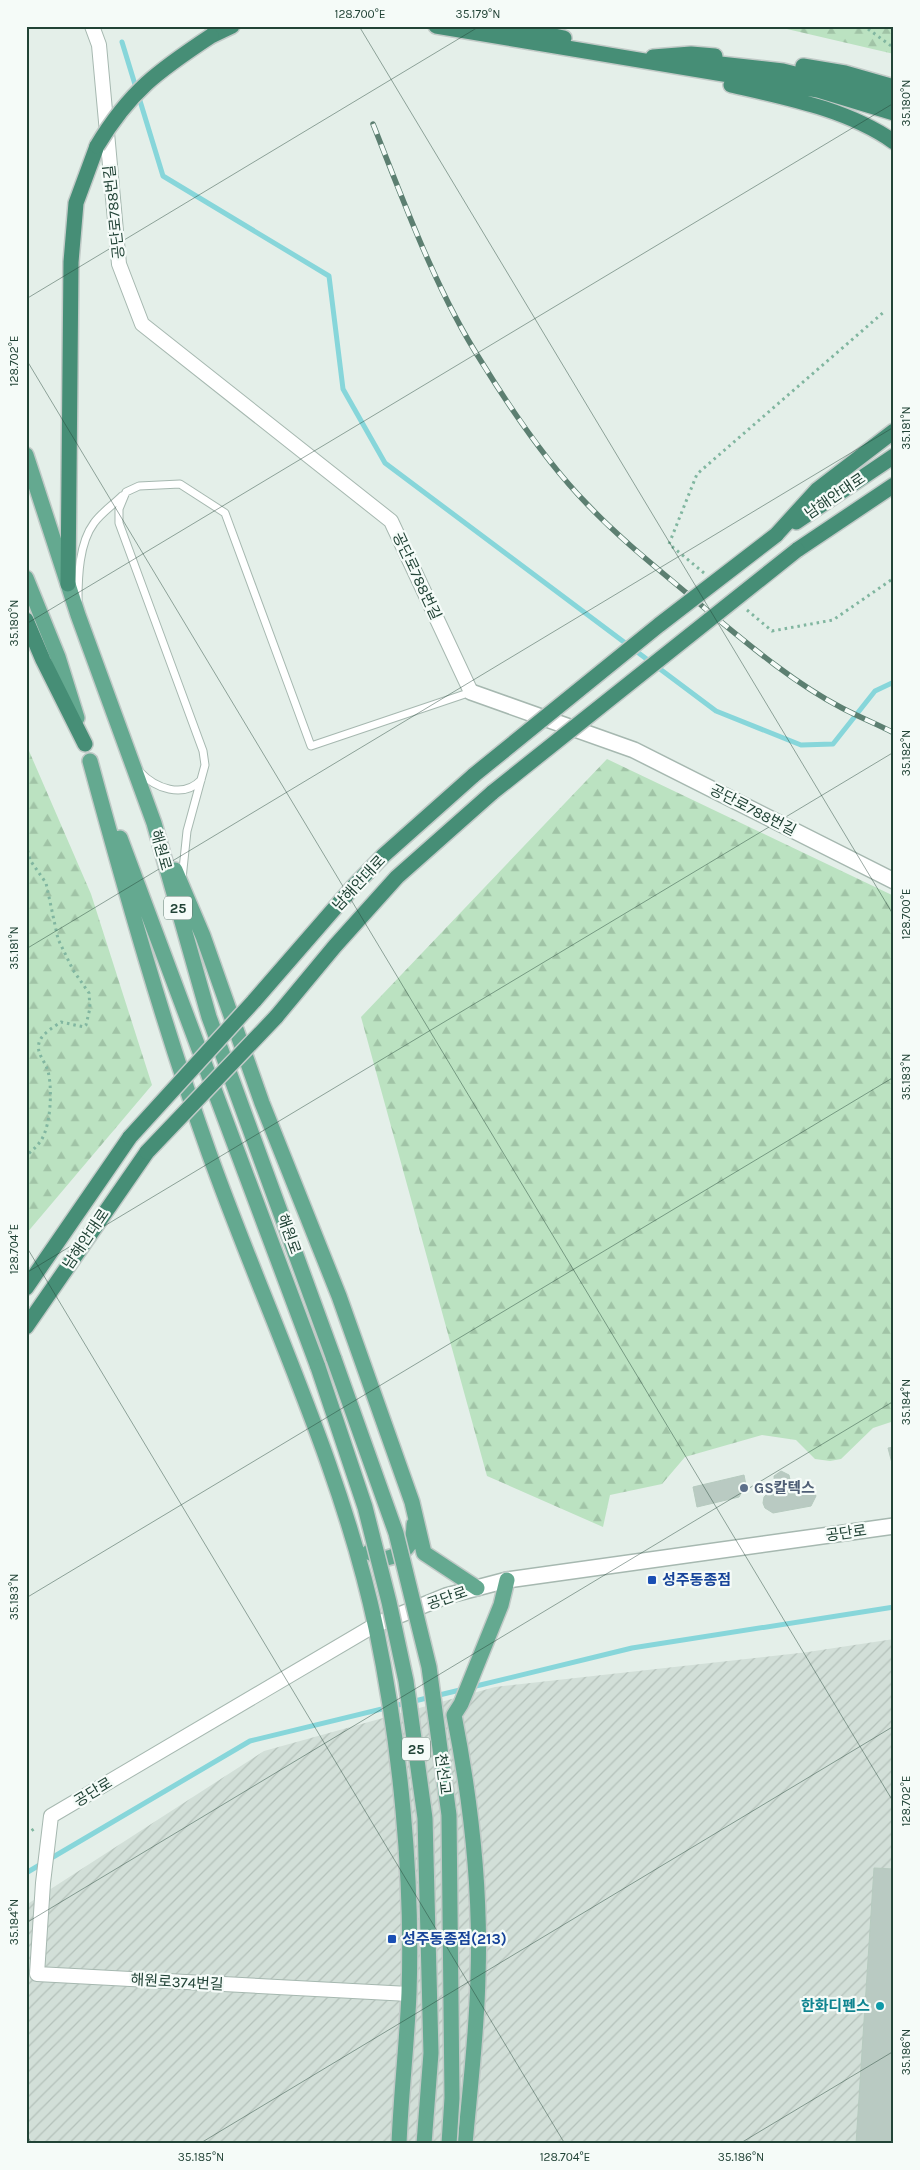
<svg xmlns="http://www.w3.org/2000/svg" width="920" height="2170" font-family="Karla,'Noto Sans KR',sans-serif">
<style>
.industrial{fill:url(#industrial-furrows)}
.forest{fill:url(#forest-firs)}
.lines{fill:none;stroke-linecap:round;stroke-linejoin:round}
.stream{stroke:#87d6da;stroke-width:5}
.building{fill:#b9cac2;stroke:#b6cabf}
.service-casing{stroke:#a6b8b0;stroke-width:9}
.minor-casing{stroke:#a6b8b0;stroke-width:16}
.tertiary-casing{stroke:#a6b8b0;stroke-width:18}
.primary-casing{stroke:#c1cac7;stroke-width:18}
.trunk-casing{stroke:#c1cac7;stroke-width:18}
.path{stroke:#81b6a0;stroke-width:3;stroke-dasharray:2.5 4;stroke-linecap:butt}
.service{stroke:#fff;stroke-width:7}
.minor{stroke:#fff;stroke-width:14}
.tertiary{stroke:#fff;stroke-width:15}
.primary{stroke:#64a990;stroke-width:15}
.trunk{stroke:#468e76;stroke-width:15}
.rail-casing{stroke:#5c7f71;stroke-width:5.5}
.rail{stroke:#f5fbf8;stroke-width:4;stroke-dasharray:11;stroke-linecap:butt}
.primary-bridge-casing{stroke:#c1cac7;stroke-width:18;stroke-linecap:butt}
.trunk-bridge-casing{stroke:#c1cac7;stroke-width:18;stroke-linecap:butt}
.primary-bridge{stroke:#64a990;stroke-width:15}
.trunk-bridge{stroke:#468e76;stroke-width:15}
.ticks{fill:none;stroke:#214336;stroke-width:1;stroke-opacity:0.45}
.service-dot{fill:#5c6f8a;stroke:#f5fbf8;stroke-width:2}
.transit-dot{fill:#1a4fb4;stroke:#f5fbf8;stroke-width:2}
.culture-dot{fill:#0f9aa8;stroke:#f5fbf8;stroke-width:2}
.labels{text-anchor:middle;stroke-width:4.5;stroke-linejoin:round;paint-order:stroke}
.shield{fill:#f5fbf8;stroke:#617a70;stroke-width:1}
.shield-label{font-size:14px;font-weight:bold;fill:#214336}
.street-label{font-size:15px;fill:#214336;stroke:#f5fbf8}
.service-label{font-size:15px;font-weight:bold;fill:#4e5e75;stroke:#f5fbf8;text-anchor:start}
.transit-label{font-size:15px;font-weight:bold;fill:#164399;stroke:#f5fbf8;text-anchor:start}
.culture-label{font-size:15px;font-weight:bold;fill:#0d838f;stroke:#f5fbf8;text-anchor:end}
.neatline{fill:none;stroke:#214336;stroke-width:2}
.ticks-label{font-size:12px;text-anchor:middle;fill:#214336}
</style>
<defs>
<pattern id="industrial-furrows" width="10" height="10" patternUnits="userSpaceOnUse" patternTransform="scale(1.25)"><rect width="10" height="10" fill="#d2dfd8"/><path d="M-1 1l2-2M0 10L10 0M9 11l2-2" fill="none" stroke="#b4c1ba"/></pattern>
<pattern id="forest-firs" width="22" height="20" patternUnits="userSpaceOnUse" patternTransform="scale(1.25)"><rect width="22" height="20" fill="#bbe2c1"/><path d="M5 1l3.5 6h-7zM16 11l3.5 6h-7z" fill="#a0c3a6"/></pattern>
</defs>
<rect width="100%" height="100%" fill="#e4efe9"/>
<path class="industrial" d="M894,1639V2144H26V1905L264,1751L495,1687L808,1652Z"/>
<path class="forest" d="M774,26H894V54Z
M26,744L91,894L152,1085L26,1234Z
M607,759L894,896V1421L873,1428L841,1459L830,1461L815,1459L796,1440L762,1435L685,1457L662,1484L610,1495L603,1527L487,1476L361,1017Z"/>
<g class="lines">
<path class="stream" d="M122,42L163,176L329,276L343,389L385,463L716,711L801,745L833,744L875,691L894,682
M472,1687L632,1648L894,1607
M26,1873L250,1741L464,1689"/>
</g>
<path class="building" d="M894,1447V1471L888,1448Z
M781,1471L789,1475L792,1489L805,1487L814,1491L816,1496L811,1506L773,1513L765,1508L763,1503L764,1497L768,1493L775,1491L774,1476Z
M744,1475L746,1485L739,1497L697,1507L693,1487Z
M874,1868L894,1869V2144H856Z"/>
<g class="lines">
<g class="service-casing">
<path id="service" d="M78,600C78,577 79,543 94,523C101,513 113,505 122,496
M140,772C155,788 183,799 201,780
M182,879L187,831L205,765L203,751L119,523V509L126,492L139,486L180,484L225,513L311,746L471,692"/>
</g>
<g class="minor-casing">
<path id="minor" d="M92,26L99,45L119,264L142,324L391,521L471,692
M375,1625L51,1816L43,1883L37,1974L409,1994"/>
</g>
<g class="tertiary-casing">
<path id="tertiary" d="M471,692L634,750L894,881
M375,1625L446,1596L507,1580L894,1526"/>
</g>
<g class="primary-casing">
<path id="primary" d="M26,455L78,615L154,823L209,1017L334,1359
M26,578L58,657L77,718
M90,761C126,893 163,1024 209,1153C265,1310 341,1464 376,1628C400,1743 413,1876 409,1993C407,2043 401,2093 399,2144
M120,838L318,1367
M175,870L203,936L262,1103L339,1296L412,1502L424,1553L477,1588
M369,1552L383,1559C404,1555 414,1546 414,1524
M465,2144C470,2088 477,2032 478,1976C481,1889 471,1801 454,1715L461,1704L501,1605L507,1580"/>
</g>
<g class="trunk-casing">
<path id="trunk" d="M436,26L818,90L894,113
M507,26L564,38
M211,36L232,26
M653,57L691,54L715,56
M702,62L783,71L894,99
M803,66L845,73L894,87
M731,85C787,98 847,109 894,142
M796,522L894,456
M776,535L817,490L894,431
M797,550L894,485
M68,584L71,262L76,203L97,146
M26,620L43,660L85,744
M254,1001L354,886L384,855L474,775
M276,1017L335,946L397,877L493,792
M26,1288L130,1137
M26,1327L147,1152"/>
</g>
<path class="path" d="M865,26L868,29L872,26
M868,29L894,48
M704,573L669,544L697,474L885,311
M747,610L772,631L833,620L894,578
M26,844L30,860L46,883L58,939L73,970L89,993L90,1008L86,1025L84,1027L61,1022C54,1027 41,1034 39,1043C36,1053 45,1061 48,1071C52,1087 51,1116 45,1132C42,1142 34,1149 26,1156
M26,1834L34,1829"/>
<use href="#service" class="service"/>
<use href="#minor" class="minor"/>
<use href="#tertiary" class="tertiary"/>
<use href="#primary" class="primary"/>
<use href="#trunk" class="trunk"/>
<g class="rail-casing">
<path id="rail" d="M373,124C404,202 436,291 481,361C510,408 549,465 587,504C624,543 667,576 708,611C749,645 794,683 842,708C859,717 877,724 894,733"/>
</g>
<use href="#rail" class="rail"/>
<g class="primary-bridge-casing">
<path id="primary-bridge" d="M334,1359L396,1533L429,1667L449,1815L452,2098L449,2144
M318,1367L365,1507L389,1602L406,1681L425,1818L431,2053L424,2144"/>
</g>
<g class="trunk-bridge-casing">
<path id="trunk-bridge" d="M97,146C130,91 158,71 211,36
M474,775L659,625L776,535
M493,792L797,550
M130,1137L254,1001
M147,1152L276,1017"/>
</g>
<use href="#primary-bridge" class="primary-bridge"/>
<use href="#trunk-bridge" class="trunk-bridge"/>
</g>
<path class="ticks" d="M359,26L894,916M893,26L894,28M26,299L480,26M26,359L894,1803M26,624L894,103M26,949L894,427M26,1246L565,2144M26,1273L894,752M26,1598L894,1077M26,1923L894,1401M26,2134L32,2144M199,2144L894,1726M739,2144L894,2051"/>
<circle class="service-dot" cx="744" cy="1488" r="5"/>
<g class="transit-dot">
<rect x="647" y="1575" width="10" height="10" rx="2.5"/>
<rect x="387" y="1934" width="10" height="10" rx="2.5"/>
</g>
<circle class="culture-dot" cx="880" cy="2006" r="5"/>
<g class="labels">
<g class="shield">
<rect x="164" y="896.5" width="28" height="23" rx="4"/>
<rect x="402" y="1737.5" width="28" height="23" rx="4"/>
</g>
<g class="shield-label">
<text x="178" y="913">25</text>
<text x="416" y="1754">25</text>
</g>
<g class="street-label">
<text transform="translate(114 212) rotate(-96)" y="5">공단로788번길</text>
<text transform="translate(835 496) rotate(-34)" y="5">남해안대로</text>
<text transform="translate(417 576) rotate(65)" y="5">공단로788번길</text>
<text transform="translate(753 810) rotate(27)" y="5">공단로788번길</text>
<text transform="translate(161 850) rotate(74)" y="5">해원로</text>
<text transform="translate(359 883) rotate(-47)" y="5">남해안대로</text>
<text transform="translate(289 1234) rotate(70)" y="5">해원로</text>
<text transform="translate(86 1239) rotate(-56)" y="5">남해안대로</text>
<text transform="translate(846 1533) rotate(-8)" y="5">공단로</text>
<text transform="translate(447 1598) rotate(-19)" y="5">공단로</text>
<text transform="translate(443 1774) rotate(83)" y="5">천선교</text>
<text transform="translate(93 1792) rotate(-31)" y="5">공단로</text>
<text transform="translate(177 1982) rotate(3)" y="5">해원로374번길</text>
</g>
<g class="service-label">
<text x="754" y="1493">GS칼텍스</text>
</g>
<g class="transit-label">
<text x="662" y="1585">성주동종점</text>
<text x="402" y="1944">성주동종점(213)</text>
</g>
<g class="culture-label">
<text x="870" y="2011">한화디펜스</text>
</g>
</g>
<rect width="920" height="2170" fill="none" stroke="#f5fbf8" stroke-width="55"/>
<rect x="28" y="28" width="864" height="2114" class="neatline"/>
<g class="ticks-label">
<text x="360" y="18">128.700°E</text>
<text x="478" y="18">35.179°N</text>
<text transform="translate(906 103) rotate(-90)" y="4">35.180°N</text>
<text transform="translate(14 361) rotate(-90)" y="4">128.702°E</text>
<text transform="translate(906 428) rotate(-90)" y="4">35.181°N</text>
<text transform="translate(14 623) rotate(-90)" y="4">35.180°N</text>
<text transform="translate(906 753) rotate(-90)" y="4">35.182°N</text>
<text transform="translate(906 914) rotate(-90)" y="4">128.700°E</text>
<text transform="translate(14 948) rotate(-90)" y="4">35.181°N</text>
<text transform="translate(906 1077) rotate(-90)" y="4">35.183°N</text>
<text transform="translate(14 1249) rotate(-90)" y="4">128.704°E</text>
<text transform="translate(906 1402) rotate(-90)" y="4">35.184°N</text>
<text transform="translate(14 1597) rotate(-90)" y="4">35.183°N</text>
<text transform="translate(906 1801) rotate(-90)" y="4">128.702°E</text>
<text transform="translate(14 1922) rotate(-90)" y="4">35.184°N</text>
<text transform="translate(906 2052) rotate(-90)" y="4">35.186°N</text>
<text x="201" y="2161">35.185°N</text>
<text x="565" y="2161">128.704°E</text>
<text x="741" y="2161">35.186°N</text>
</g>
</svg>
